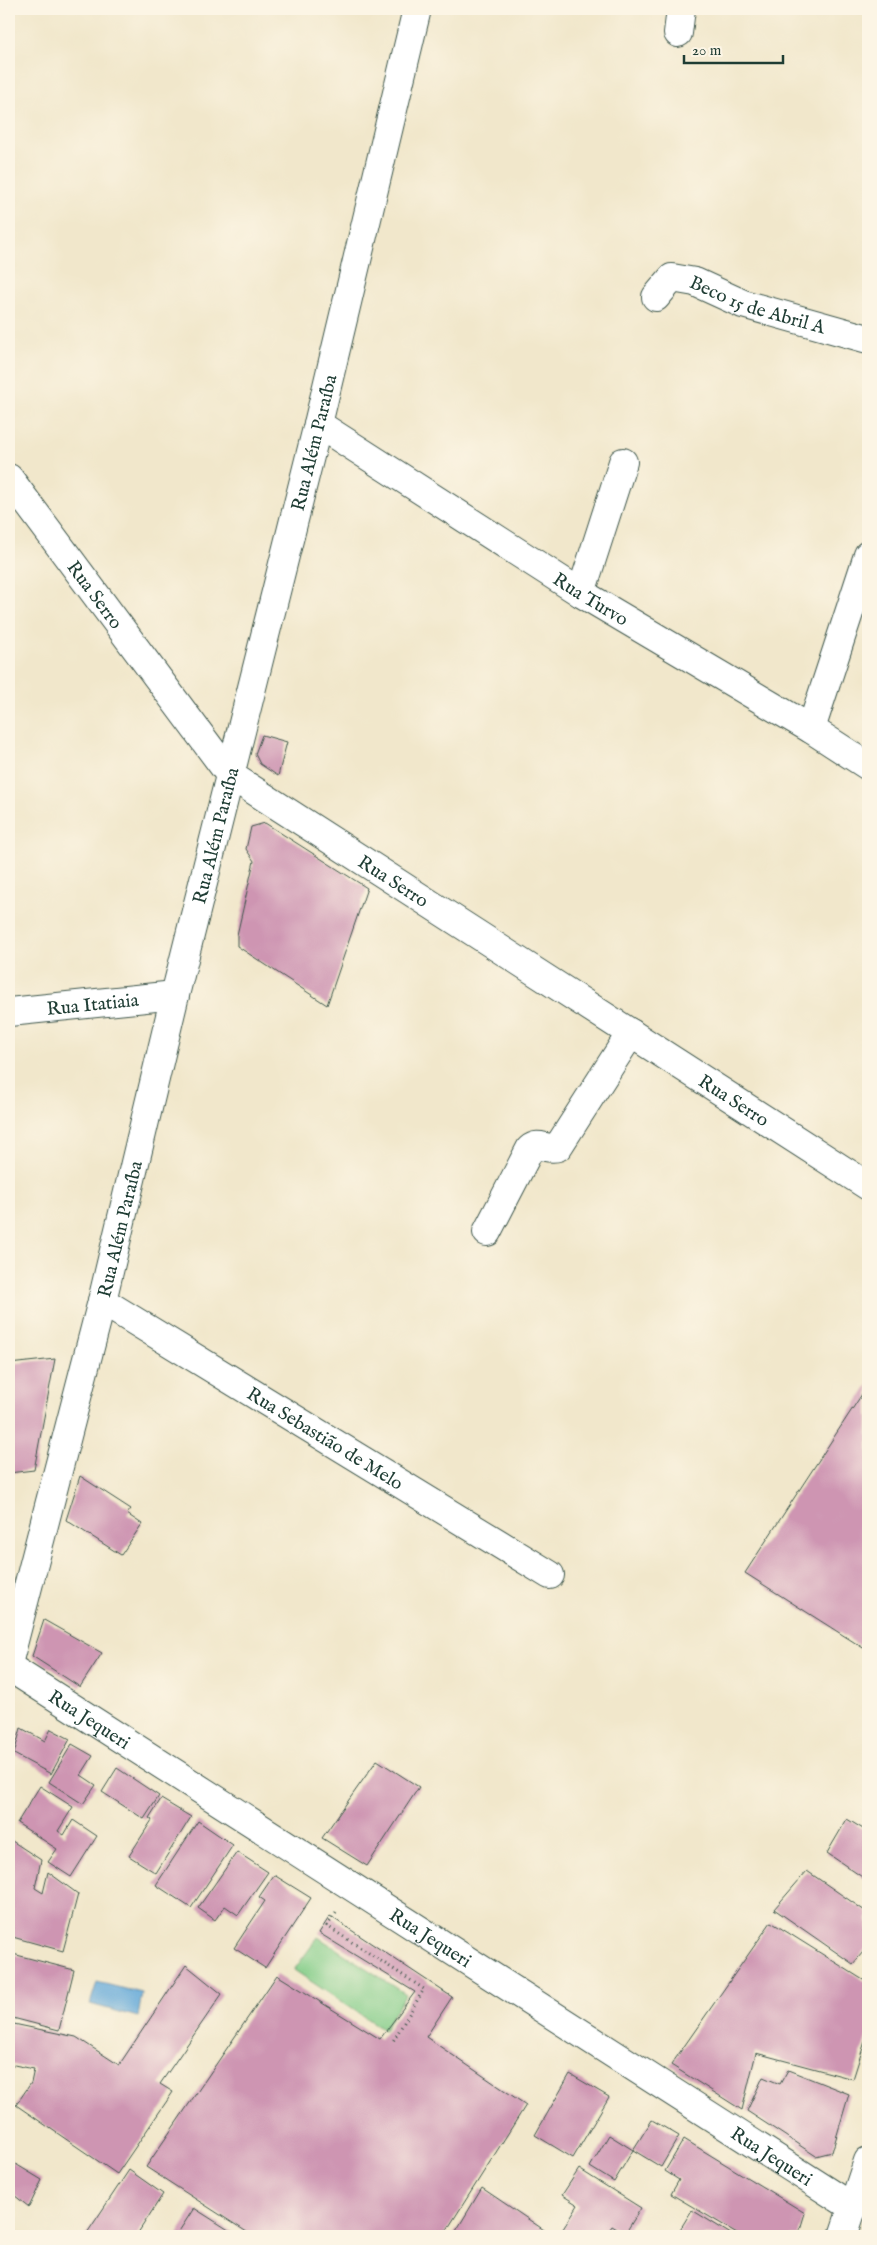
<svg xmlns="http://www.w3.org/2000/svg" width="877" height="2245" font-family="'IM FELL English',serif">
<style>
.green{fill:#84cd89;stroke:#52855e}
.water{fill:#64a9d9;stroke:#427386}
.building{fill:#ce95b2}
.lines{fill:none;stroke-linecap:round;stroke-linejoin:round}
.minor-casing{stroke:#3e564b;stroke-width:30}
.path{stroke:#3e564b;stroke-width:3;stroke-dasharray:1 4;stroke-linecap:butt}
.minor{stroke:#fff;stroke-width:28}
.labels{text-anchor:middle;stroke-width:5;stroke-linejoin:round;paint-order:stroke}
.street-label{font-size:19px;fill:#1f3d34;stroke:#fcf5e5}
</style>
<rect width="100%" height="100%" fill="#fcf5e5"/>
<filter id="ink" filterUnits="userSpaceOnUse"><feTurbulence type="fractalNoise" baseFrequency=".02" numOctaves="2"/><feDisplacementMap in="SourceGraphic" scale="10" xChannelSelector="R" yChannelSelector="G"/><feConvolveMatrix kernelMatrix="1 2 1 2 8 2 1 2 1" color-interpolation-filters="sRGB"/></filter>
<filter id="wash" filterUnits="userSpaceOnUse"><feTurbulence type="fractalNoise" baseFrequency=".0096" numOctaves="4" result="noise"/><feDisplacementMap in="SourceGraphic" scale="20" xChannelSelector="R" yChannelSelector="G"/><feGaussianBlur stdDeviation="1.12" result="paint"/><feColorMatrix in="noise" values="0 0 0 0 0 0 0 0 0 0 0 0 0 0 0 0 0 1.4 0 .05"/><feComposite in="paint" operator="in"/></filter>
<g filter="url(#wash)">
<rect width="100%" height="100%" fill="#f1e7cb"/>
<path class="green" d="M318,1937L406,1994L384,2030L294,1970Z"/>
<path class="water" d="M97,1982L142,1993L138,2017L90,2004Z"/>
<g id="blocks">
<path class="building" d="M262,735L287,742L278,776L260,764L255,754Z
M265,823L367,888L327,1005L237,946V935L254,861L246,849L251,827Z
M55,1359L34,1470L9,1473V1364Z
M868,1385V1651L745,1573Z
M80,1476L131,1509L127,1514L142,1524L121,1555L66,1520Z
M44,1620L102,1653L80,1687L32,1656Z
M21,1728L45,1741L51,1729L70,1739L51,1774L14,1754Z
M72,1744L93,1756L81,1775L96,1785L83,1804L49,1782Z
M377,1760L419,1787L367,1866L322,1838Z
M117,1768L159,1796L144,1819L102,1792Z
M40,1786L73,1807L58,1831L64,1835L73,1820L97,1836L71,1877L48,1862L57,1849L17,1823Z
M161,1799L191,1817L156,1873L129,1856L152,1820L149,1818Z
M847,1819L868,1832V1881L827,1853Z
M198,1821L233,1845L191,1908L156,1885Z
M9,1839L41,1860L35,1888L43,1893L48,1872L78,1894L63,1951L9,1936Z
M237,1852L268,1872L238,1915L225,1906L215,1920L198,1908Z
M807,1871L868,1913V1946L853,1964L774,1909Z
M274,1875L311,1898L265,1968L234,1948L265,1901L259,1897Z
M330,1916L452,1997L426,2037L526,2105L443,2236H253L146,2167L277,1975L380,2039L415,1992L319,1933Z
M771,1922L868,1983V2032L853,2079L756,2053L742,2110L671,2065Z
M9,1953L74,1970L59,2030L9,2017Z
M186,1965L222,1994L160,2084L173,2092L117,2174L16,2105L31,2083L34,2069L9,2064V2023L76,2037L119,2065Z
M788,2070L849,2094L832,2152L816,2156L747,2111L763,2077L780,2084Z
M570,2074L609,2097L573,2158L535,2135Z
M652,2120L679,2136L661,2167L633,2150Z
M609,2135L633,2150L614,2182L590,2167Z
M684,2139L805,2213L798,2236H742L671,2194L679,2180L665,2171Z
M9,2160L42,2180L29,2207L9,2191Z
M579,2169L641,2208L625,2234L612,2226L605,2236H568L561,2232L578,2205L562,2195Z
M129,2170L163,2194L136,2236H85Z
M482,2188L553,2236H453Z
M194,2208L238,2236H176Z
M692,2210L734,2236H676Z"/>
</g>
</g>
<g filter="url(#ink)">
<use href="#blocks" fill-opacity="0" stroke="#3e564b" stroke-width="1"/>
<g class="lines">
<g class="minor-casing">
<g id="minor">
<path d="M678,33L681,9"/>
<path id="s1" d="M656,297L672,278L695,282L743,304L868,339"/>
<path id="s2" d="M318,424L581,593L811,729L868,766"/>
<path id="s3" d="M9,478L230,775L868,1186"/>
<path d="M581,593L623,462"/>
<path d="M811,729L868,555"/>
<path id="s4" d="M9,1012L175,995"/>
<path d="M487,1232L530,1149C539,1141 547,1151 558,1147L631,1033"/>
<path id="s5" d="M102,1301L550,1575"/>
<path id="s6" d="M9,1660L102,1301L175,995L318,424L417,9"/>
<path id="s7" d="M9,1667L854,2208"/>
<path d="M843,2236L868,2161"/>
</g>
</g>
<path class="path" d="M336,1913L327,1926L424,1989L393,2041"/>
<use href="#minor" class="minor"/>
</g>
</g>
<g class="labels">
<g class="street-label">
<text dy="7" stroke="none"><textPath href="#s1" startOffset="115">Beco 15 de Abril A</textPath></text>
<text dy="7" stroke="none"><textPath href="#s6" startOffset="1255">Rua Além Paraíba</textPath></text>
<text dy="7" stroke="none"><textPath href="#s3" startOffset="145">Rua Serro</textPath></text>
<text dy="7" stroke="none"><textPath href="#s2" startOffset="324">Rua Turvo</textPath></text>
<text dy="7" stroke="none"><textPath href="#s6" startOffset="850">Rua Além Paraíba</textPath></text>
<text dy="7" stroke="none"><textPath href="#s3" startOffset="565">Rua Serro</textPath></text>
<text dy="7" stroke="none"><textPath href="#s4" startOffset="84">Rua Itatiaia</textPath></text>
<text dy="7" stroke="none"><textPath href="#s3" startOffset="970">Rua Serro</textPath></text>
<text dy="7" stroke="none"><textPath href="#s6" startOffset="445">Rua Além Paraíba</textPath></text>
<text dy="7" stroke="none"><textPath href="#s5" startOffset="262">Rua Sebastião de Melo</textPath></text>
<text dy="7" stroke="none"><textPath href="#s7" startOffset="96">Rua Jequeri</textPath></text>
<text dy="7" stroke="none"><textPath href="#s7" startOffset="501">Rua Jequeri</textPath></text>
<text dy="7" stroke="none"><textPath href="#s7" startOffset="906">Rua Jequeri</textPath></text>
</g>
</g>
<rect width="877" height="2245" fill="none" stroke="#fcf5e5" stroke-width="30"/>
<path d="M684 55v8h99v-8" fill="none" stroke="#1f3d34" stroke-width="2.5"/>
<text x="692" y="55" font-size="15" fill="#1f3d34" stroke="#fcf5e5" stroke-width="4" paint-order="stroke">20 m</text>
</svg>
